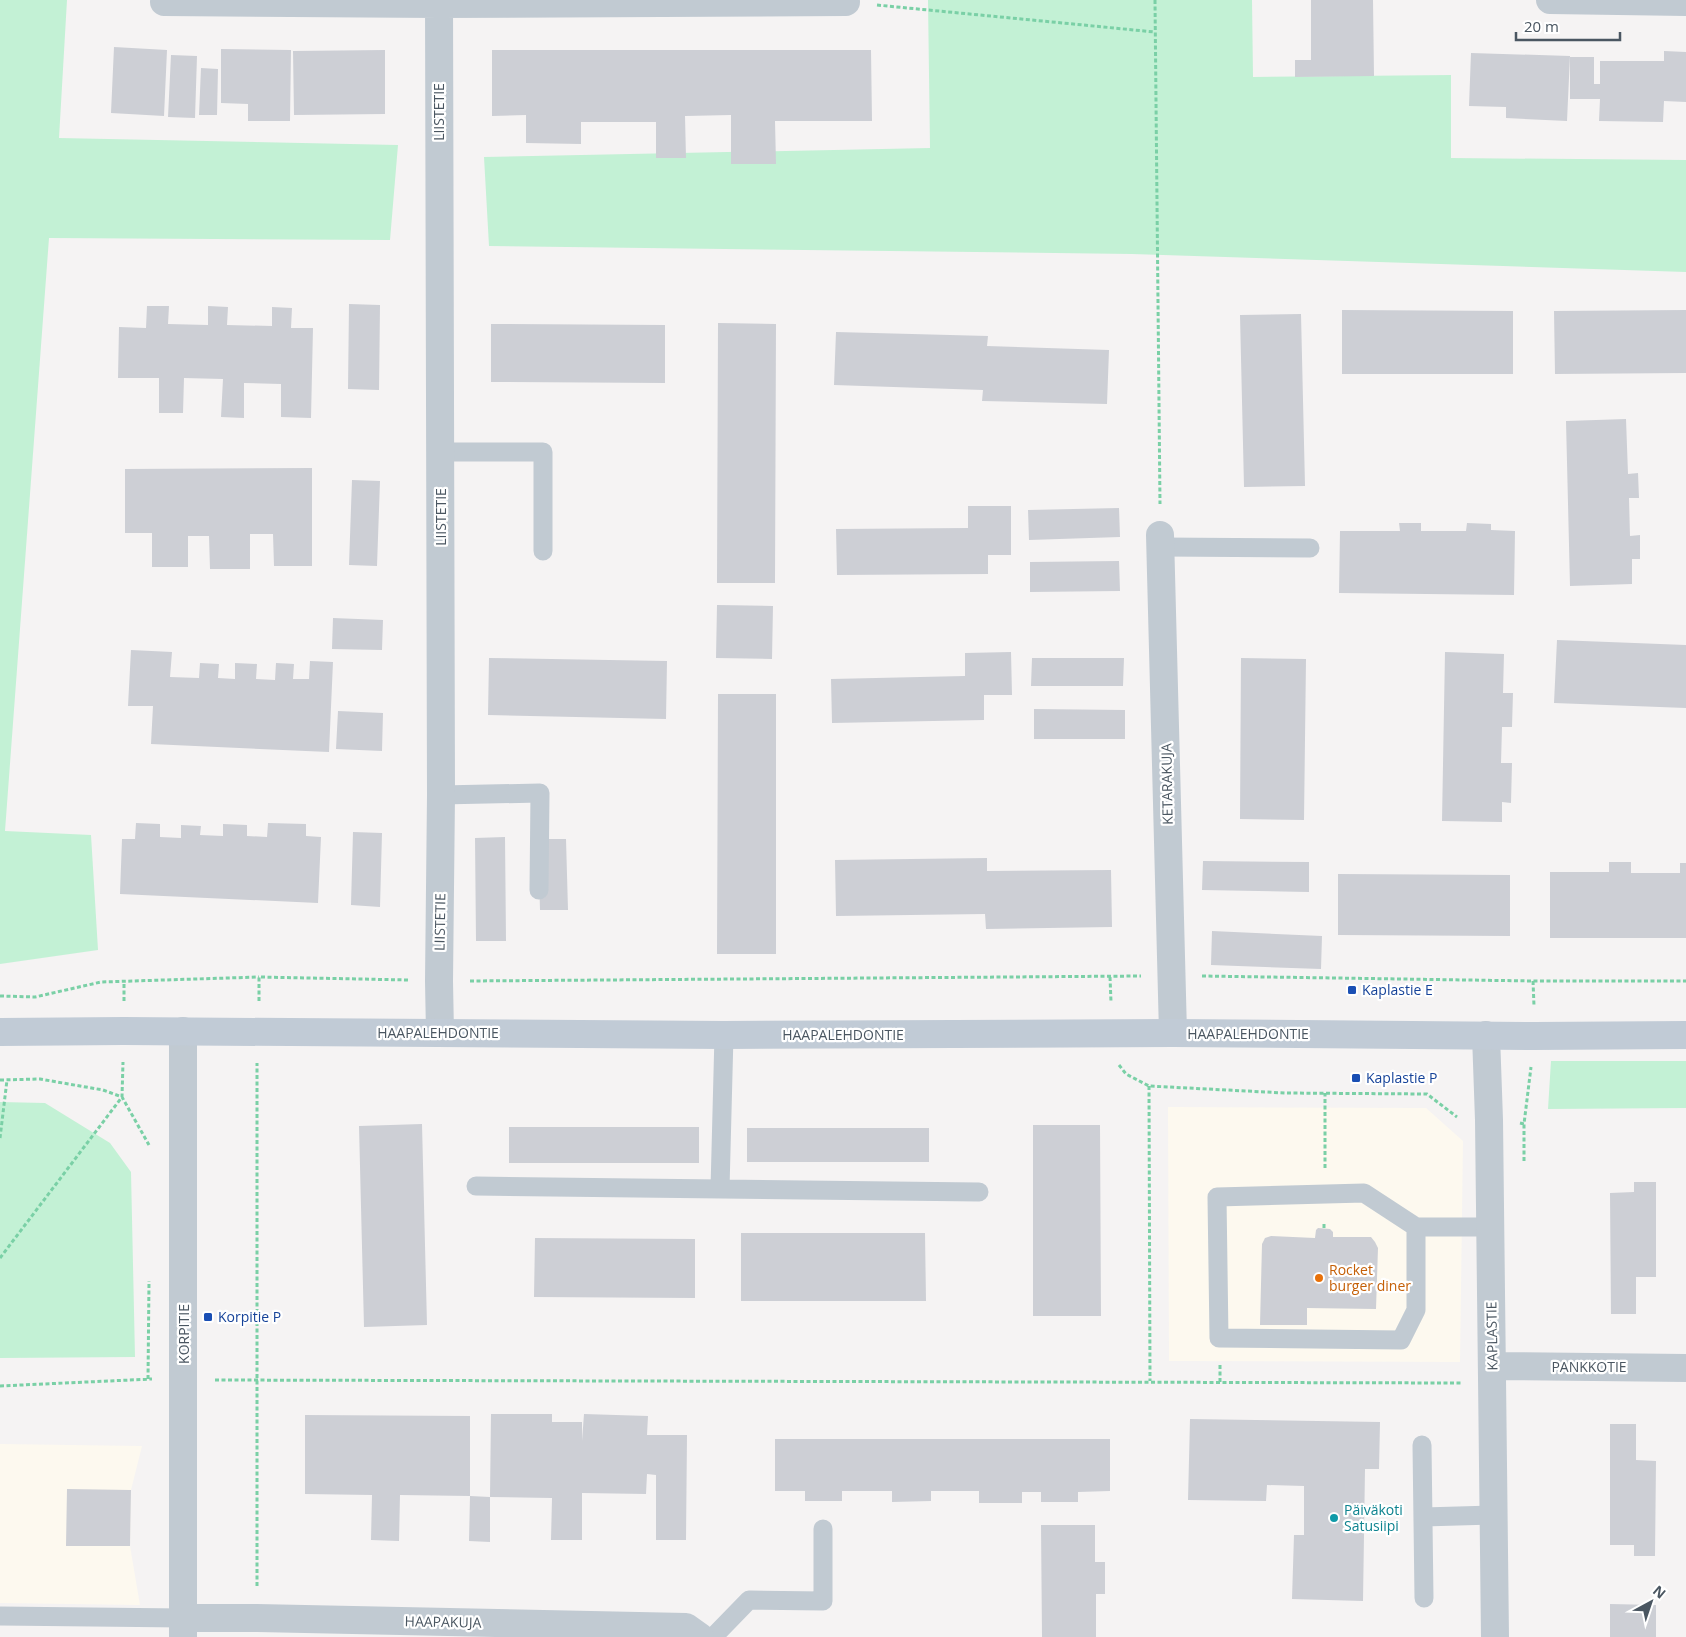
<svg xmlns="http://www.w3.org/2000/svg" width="1686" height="1637" font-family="'Open Sans',sans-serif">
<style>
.commercial{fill:#fdf9ef}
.green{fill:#c3f1d5}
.building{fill:#cdcfd5}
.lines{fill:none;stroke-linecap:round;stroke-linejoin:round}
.path{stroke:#7ad0a6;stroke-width:3;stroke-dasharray:4 2.5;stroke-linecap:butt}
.lane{stroke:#c1cad2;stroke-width:19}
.street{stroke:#c1cad2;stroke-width:28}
.secondary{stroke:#c1cbd6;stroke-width:28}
.transit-dot{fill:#1a4fb4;stroke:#fff;stroke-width:2}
.food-dot{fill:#e8710a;stroke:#fff;stroke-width:2}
.culture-dot{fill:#0f9aa8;stroke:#fff;stroke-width:2}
.labels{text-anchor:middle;stroke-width:4.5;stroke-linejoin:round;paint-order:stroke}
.street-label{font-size:14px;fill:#4a5661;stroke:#fff}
.transit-label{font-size:14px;fill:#164399;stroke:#fff;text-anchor:start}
.food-label{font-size:14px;fill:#c56008;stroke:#fff;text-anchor:start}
.culture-label{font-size:14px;fill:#0d838f;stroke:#fff;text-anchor:start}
</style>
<rect width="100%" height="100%" fill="#f5f3f3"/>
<path class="commercial" d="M1168,1107L1426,1108L1463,1141L1460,1362L1169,1361Z
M0,1444L142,1446L131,1490L130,1546L140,1605L0,1603Z"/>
<path class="green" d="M0,0H67L59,138L398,145L390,240L49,238L5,831L91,835L98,950L0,964Z
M928,0H1252L1253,77L1451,75V158L1686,160V272L1132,254L489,246L484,157L930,148Z
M1551,1061H1686V1108L1548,1109Z
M0,1102L45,1103L110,1143L131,1172L135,1357L0,1358Z"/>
<path class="building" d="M1311,0H1373L1374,76L1295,77V60H1311Z
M114,47L167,50L164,116L111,113Z
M221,49L291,50L290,121H248V104L221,103Z
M385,50V114L294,115L293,51Z
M492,50H871L872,121H775L776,164H731V115L685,116L686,158H656V122H581V144L526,143V115L492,116Z
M1664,51L1686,52V102L1664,101L1663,122L1599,121L1600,99H1570V57H1594V84H1600V61H1664Z
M1471,53L1570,56L1567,121L1506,118V107L1469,106Z
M171,55L197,56L195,118L168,117Z
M201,68L218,69L217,115H199Z
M349,304L380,305L379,390L348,389Z
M147,306H169L168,324L208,325V306L228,307L227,325L272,326V307L292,308L291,328H313L311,418L281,417V384L244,383V418L221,417L223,379L184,378L183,413H159V378H118L119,327L146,328Z
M1342,310L1513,311V374H1342Z
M1686,310V373L1555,374L1554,311Z
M1301,314L1305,486L1244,487L1240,315Z
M718,323L776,324L775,583H717Z
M491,324L665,325V383L491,382Z
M836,332L988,336L987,346L1109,350L1107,404L982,401L983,390L834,385Z
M1626,419L1628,474L1638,473L1639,498H1629L1630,536L1640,535V559H1632V584L1570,586L1566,421Z
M312,468V566H274L273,534H250V569H210L209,536H188V567H152V533H125V469Z
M352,480L380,481L377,566L349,565Z
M968,506H1011V555H988V574L837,575L836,529L968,528Z
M1119,508L1120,537L1029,540L1028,510Z
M1399,523H1421V531H1466L1467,523L1491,524V530L1515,531L1514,595L1339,593L1340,531H1400Z
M1119,561L1120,591L1030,592V562Z
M717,605L773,606L772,659L716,658Z
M333,618L383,620L382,650L332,649Z
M1557,640L1686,645V708L1554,703Z
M131,650L172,652L170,677L199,678L200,663L219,664L218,678L235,679V663L257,664L256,679L275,680L276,663L294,664L293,679H309L310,661L333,662L329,752L151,744L153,706H128Z
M1011,652L1012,695H984V720L832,723L831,679L965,676V653Z
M1445,652L1504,654L1503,693H1513L1512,727H1502L1501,763H1512L1511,803L1502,802V822L1442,821Z
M489,658L667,661L666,719L488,715Z
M1032,658H1124L1123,686H1031Z
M1241,658L1306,659L1304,820L1240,819Z
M718,694H776V954H717Z
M1034,709L1125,710V739H1034Z
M338,711L383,713L382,751L336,749Z
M136,823L160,824V837L181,838V825L201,826L200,835L223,836V824L247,825V836L267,837L268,823L306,824V836L321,837L318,903L120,894L122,839H135Z
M353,832L382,833L380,907L351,905Z
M505,837L506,941H476L475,838Z
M538,839H566L568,910H540Z
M987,858V871L1111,870L1112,927L986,929L985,914L836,916L835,860Z
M1203,861L1309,862V892L1202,890Z
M1609,862H1631V873H1680V863H1686V938H1550V872H1609Z
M1338,874L1510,875V936L1338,935Z
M1212,931L1322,936L1321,969L1211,965Z
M422,1124L427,1325L364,1327L359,1126Z
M1033,1125H1100L1101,1316H1033Z
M509,1127H699V1163H509Z
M747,1128H929V1162H747Z
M1634,1182H1656V1277H1636V1314H1611L1610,1193L1634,1192Z
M1318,1228L1330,1229L1333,1232V1237H1371L1375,1242L1378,1248L1376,1309L1307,1308V1325H1260L1262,1244L1265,1238L1271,1236L1315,1238L1316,1230Z
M741,1233H925L926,1301H741Z
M535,1238L695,1239V1298L534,1297Z
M491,1414H552V1422H582V1441L584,1414L648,1416L647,1435H687L686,1540H656V1475L647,1474L646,1494L582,1493V1540H551L552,1498L490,1497V1542L469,1541L470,1496L400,1495L399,1541L371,1540L372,1495L305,1494V1415L470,1416V1496L490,1497Z
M1190,1419L1380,1422L1379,1469H1365L1363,1601L1292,1599L1294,1535H1304V1486L1267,1485L1266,1501L1188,1500Z
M1610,1424H1636V1460L1656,1461L1655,1556H1634V1545H1610Z
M775,1439H1110V1491L1078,1492V1502H1041V1492H1022V1503H979V1491H931V1501L892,1502V1491H842V1501H805V1491H775Z
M67,1489L131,1490L130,1546H66Z
M1041,1525H1095V1562H1105V1594H1096V1637H1042Z
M1610,1604L1656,1605V1637H1610Z"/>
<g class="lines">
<path class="path" d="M1155,0L1160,504
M877,5L1155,32
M1202,976L1533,981H1686
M1110,977L1111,1002
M470,981L1141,976
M1533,981L1534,1006
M0,996L35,997L101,982L259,977
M124,1001V981
M259,1001V977L409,980
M1119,1065L1126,1074L1149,1086L1285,1093L1427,1094L1457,1117
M0,1080L40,1079L103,1090L122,1097L149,1145
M1149,1086L1150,1381
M1520,1123L1524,1124L1531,1067
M0,1138L7,1080
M1524,1161V1124
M1325,1168V1093
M1324,1228V1222
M0,1258L122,1097L123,1062
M1220,1365V1382
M148,1379L149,1281
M215,1380L1462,1383
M0,1386L152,1379
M257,1586V1063"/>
<path class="lane" d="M440,452H543V551
M1161,547L1310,548
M441,795L540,793L539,890
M476,1186L979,1192
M720,1189L724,1035
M1416,1227V1310L1401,1340L1219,1338L1217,1197L1364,1193L1416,1227H1491
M1422,1445L1424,1598
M1423,1517L1493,1515
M0,1616L183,1618
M713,1637L749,1600L823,1601V1529"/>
<path class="street" d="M439,0L441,795L439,981L440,1033
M1550,0L1686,2
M164,2L439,4L846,2
M1160,535L1173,1033
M183,1031V1637
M1486,1035L1489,1120L1495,1637
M1492,1366L1686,1368
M183,1618H257L686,1627L700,1637"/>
<path class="secondary" d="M0,1032L124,1031L724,1035L1173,1033L1534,1036L1686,1035"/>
</g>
<g class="transit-dot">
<rect x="1347" y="985" width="10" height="10" rx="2.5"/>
<rect x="1351" y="1073" width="10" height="10" rx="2.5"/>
<rect x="203" y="1312" width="10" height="10" rx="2.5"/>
</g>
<circle class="food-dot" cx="1319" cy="1278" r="5"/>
<circle class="culture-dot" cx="1334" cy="1518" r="5"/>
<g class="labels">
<g class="street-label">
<text transform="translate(439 112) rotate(-90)" y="5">LIISTETIE</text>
<text transform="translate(441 517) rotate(-90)" y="5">LIISTETIE</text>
<text transform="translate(1167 784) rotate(-91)" y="5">KETARAKUJA</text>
<text transform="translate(440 922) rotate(-89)" y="5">LIISTETIE</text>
<text x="438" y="1038">HAAPALEHDONTIE</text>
<text x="1248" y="1039">HAAPALEHDONTIE</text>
<text x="843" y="1040">HAAPALEHDONTIE</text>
<text transform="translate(184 1334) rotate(-90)" y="5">KORPITIE</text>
<text transform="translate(1492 1336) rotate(-91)" y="5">KAPLASTIE</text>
<text x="1589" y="1372">PANKKOTIE</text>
<text transform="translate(443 1622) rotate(1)" y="5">HAAPAKUJA</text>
</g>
<g class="transit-label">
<text x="1362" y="995">Kaplastie E</text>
<text x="1366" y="1083">Kaplastie P</text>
<text x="218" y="1322">Korpitie P</text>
</g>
<g class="food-label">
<text x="1329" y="1275">Rocket<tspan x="1329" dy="16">burger diner</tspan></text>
</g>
<g class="culture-label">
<text x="1344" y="1515">Päiväkoti<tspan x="1344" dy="16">Satusiipi</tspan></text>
</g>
</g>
<g transform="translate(1651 1602) rotate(40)" stroke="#ffffff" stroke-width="4" paint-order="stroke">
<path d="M0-4L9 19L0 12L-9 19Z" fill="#4a5661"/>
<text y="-8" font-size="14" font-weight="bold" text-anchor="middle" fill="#4a5661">N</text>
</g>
<path d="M1516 32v8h104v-8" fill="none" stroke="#4a5661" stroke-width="2.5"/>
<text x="1524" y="32" font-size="15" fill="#4a5661" stroke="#ffffff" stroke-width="4" paint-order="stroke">20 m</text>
</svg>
